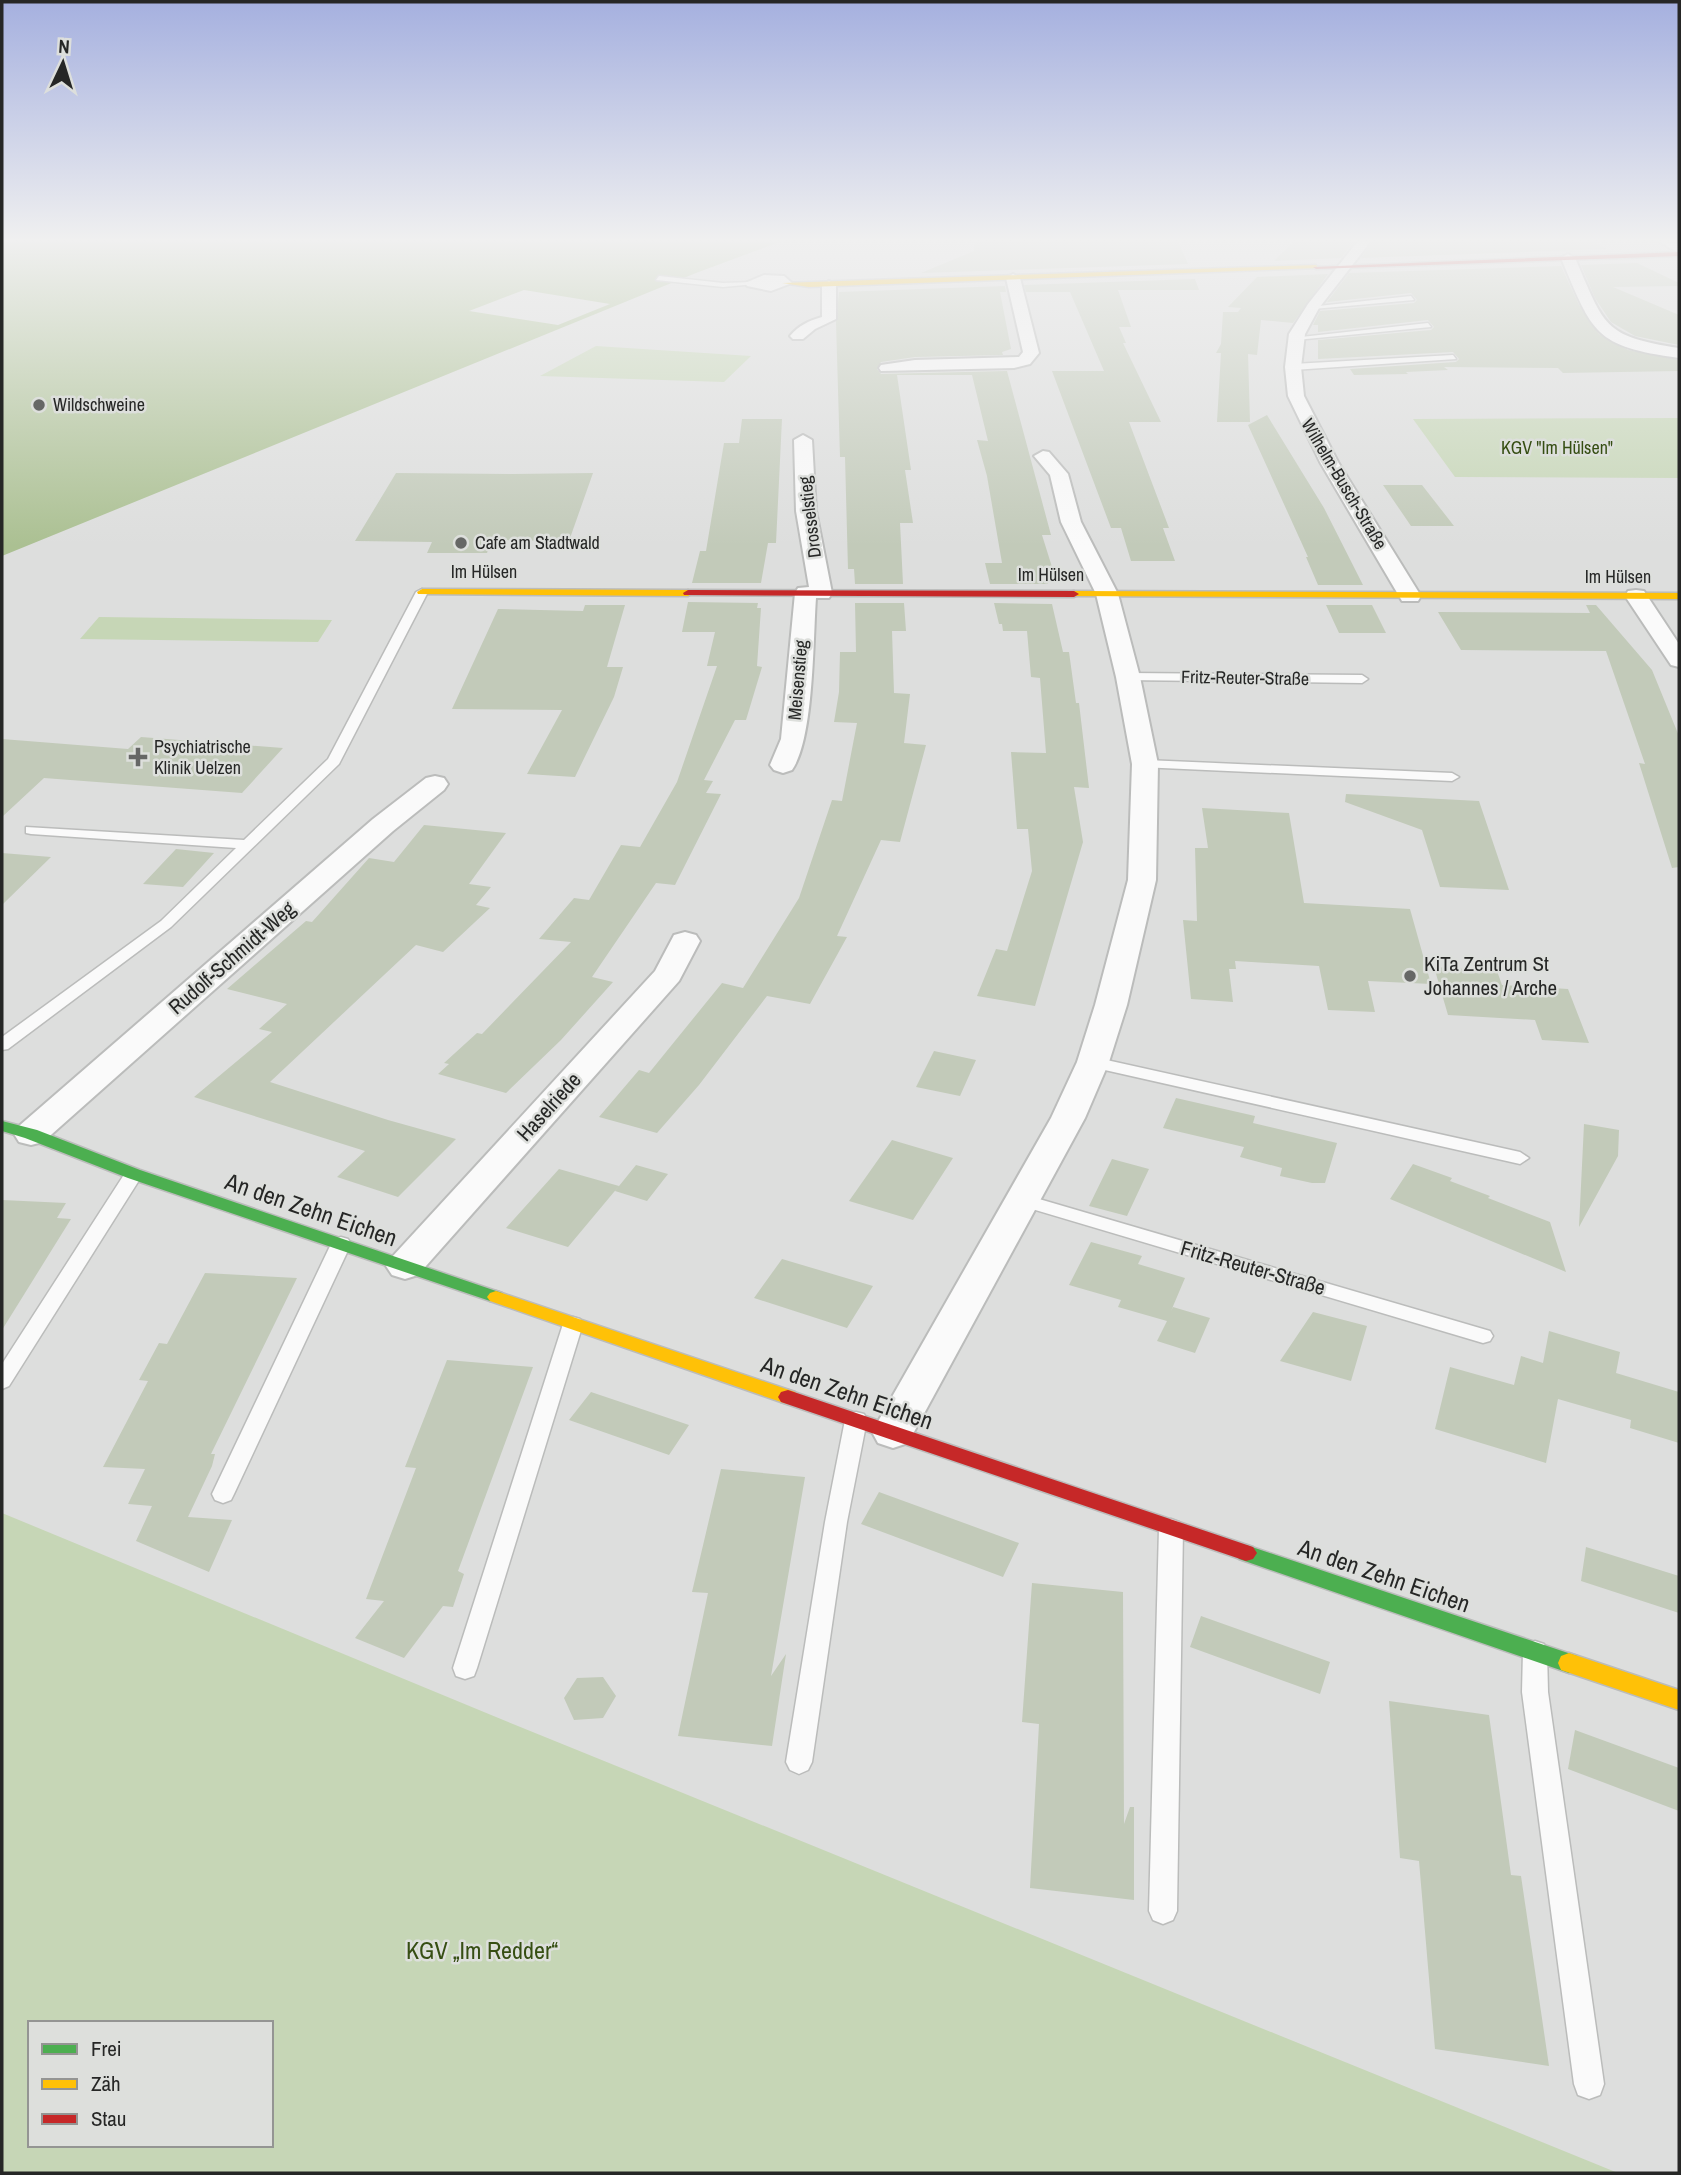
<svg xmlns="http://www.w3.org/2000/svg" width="1681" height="2175" font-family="'Archivo Narrow',sans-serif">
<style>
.green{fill:#c6d6b6;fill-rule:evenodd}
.forest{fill:#abc092;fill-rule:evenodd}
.building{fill:#c2cab9}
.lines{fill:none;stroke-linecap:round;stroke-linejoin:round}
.lane-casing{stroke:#bbbcbb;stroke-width:3}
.street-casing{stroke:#bbbcbb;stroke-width:4}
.fast-casing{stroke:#bbbcbb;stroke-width:3}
.slow-casing{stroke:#bbbcbb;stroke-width:3}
.jam-casing{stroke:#bbbcbb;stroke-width:3}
.lane{fill:#fafafa;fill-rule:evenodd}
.street{fill:#fafafa;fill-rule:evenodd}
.fast{fill:#4caf50;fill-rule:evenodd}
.slow{fill:#ffc107;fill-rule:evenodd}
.jam{fill:#c62828;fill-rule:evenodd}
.poi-dot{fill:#666766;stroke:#dddfdc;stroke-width:2.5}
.labels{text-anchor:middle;stroke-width:5;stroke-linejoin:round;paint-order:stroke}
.far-poi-label{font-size:18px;fill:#262726;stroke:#dddfdc;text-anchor:start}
.far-park-label{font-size:18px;fill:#364e13;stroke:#dddfdc}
.far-street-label{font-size:18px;fill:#262726;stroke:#dddfdc}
.street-label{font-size:21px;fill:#262726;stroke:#dddfdc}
.poi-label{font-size:21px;fill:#262726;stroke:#dddfdc;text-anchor:start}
.near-street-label{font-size:24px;fill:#262726;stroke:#dddfdc}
.near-park-label{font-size:24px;fill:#364e13;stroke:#dddfdc}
</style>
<rect width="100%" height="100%" fill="#dddedd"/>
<path class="green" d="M596,346L751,356L724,382L540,376Z
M1679,418V478L1455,477L1413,419Z
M99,617L332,620L318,642L80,639Z
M2,1513L496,1717L1618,2173H2ZM30,2023H271V2145H30Z"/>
<path class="forest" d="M2,241H782L696,273L2,556ZM524,290L610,304L558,325L469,311Z"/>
<path class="building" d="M974,241H1178L1188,264L921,273L974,251Z
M1294,241H1354L1341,258L1274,261Z
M1373,241H1591L1607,249L1361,258Z
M1637,263L1679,283V286L1613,287L1679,315V345L1635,336L1611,322L1595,298L1581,265Z
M1561,266L1579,305L1599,334L1628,350L1679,360V371L1563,373L1558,368L1444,367L1448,370L1406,372L1408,374L1354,375L1350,369L1456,362L1459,359L1453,352L1318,359V340L1431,330L1434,327L1428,320L1318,332V325H1313L1320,311L1414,303L1417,300L1411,293L1327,302L1349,273Z
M1328,274L1293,323L1261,320L1257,355L1248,354L1250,422H1217L1221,353H1216L1221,344L1223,312H1238L1241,308L1228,307L1257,277Z
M1195,279L1199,290H1118L1131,327H1119L1126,343H1123L1161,422H1129L1169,528H1163L1175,561H1131L1121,528H1111L1052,371H1104L1070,292H1026L1024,285Z
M1005,286L1006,292H1000L1011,349L1002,352L1003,355L915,357L881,362L877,369L881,374L1007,371L1051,535H1042L1052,567H1044L1048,584H990L985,563H1002L987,476L977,440L988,441L972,375H897L911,470H905L913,523H900L903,584H855L854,569H848L845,457H840L836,322L839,292Z
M1267,415L1324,508L1363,585H1318L1306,557H1308L1248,425Z
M742,419H782L776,543H768L761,583H692L700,551H706L724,443H739Z
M396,473L513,474L593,473L569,541L492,540L487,553H427L432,542L355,541Z
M1383,485H1422L1454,526H1411Z
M688,602L758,603L757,608H761L757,666L762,667L746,720H735L704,780L713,781L706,793L721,794L675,885L656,883L592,977L613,982L561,1040L506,1093L438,1074L449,1064L444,1063L477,1033L482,1034L571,942L539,939L574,898L589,900L621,845L640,847L677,782L717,666H707L715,632H682Z
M855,603H904L906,631H892L894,693L910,694L904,743L926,745L900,842L881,840L837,936L847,937L810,1004L767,996L699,1085L657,1133L599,1117L639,1070L649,1073L722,983L743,988L799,898L832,800L842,801L857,723L834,722L839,692L840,652H856Z
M994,603L1052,604L1063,652H1069L1076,703H1079L1089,788L1074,787L1083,842L1035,1006L977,996L996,949L1007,951L1032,871L1028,829H1017L1011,752L1046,753L1040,678L1031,677L1027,631H1003L1002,624H999Z
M585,605H625L607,667H623L614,697L575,777L527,774L562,710L452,709L498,609L583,611Z
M1326,605H1372L1386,633H1339Z
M1586,605H1596L1652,670L1679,736V867L1672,868L1639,763L1645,764L1606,651L1461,650L1438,612L1590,613Z
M141,737L283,748L242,793L44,778L2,817V739L128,749Z
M1346,794L1479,801L1509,890L1440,887L1422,830L1345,802Z
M1202,808L1289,813L1304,903L1410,909L1431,984L1368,981L1375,1012L1328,1010L1319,966L1235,961L1236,969H1229L1233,1002L1191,999L1183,920L1197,921L1195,848H1208Z
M424,825L506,833L469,884L491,887L476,905L490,908L443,952L416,945L270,1082L388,1120L456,1139L398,1197L337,1177L365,1151L194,1097L272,1032L259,1029L287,1004L227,989L306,921L312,922L369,858L394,862Z
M176,849L214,853L183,887L143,884Z
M2,853L51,857L2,905Z
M1434,967L1497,971L1502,985L1568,989L1589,1043L1542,1040L1535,1020L1448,1015Z
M934,1051L976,1060L960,1096L916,1087Z
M1176,1098L1255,1116L1253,1123L1337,1143L1325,1183H1312L1280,1176L1282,1168L1240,1157L1244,1147L1163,1128Z
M1584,1124L1619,1130L1618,1156L1579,1227Z
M892,1140L953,1158L913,1220L849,1201Z
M1112,1159L1149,1169L1127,1216L1089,1206Z
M1413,1164L1452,1178L1450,1181L1490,1196L1488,1198L1550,1222L1566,1272L1390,1199Z
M636,1165L668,1174L647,1201L615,1191Z
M559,1169L619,1186L568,1247L506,1228Z
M2,1200L66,1203L57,1218L71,1219L2,1330Z
M1091,1242L1142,1256L1138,1264L1185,1278L1171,1311L1173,1307L1210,1318L1195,1353L1157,1341L1167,1321L1118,1307L1121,1300L1069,1285Z
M782,1259L873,1286L847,1328L754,1298Z
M205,1273L297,1278L211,1454H215L212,1466L188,1517L232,1520L209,1572L136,1541L152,1506L128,1504L145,1469L103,1467L148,1381L139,1380L159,1343L167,1344Z
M1313,1312L1367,1326L1351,1381L1280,1361Z
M1549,1331L1620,1352L1616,1373L1679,1392V1443L1630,1428L1631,1420L1558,1399L1546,1463L1435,1429L1450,1367L1514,1385L1521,1356L1543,1363Z
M447,1360L533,1367L458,1571L464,1574L453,1607L443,1606L404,1658L355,1638L384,1601L366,1599L416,1468L405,1467Z
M591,1392L689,1425L669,1455L569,1420Z
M721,1469L805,1477L771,1676L786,1654L772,1746L678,1736L708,1593L692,1592Z
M879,1492L1019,1543L1003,1577L861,1524Z
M1586,1547L1679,1576V1613L1581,1581Z
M1032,1583L1123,1592L1124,1824L1130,1807H1134V1900L1030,1888L1039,1724L1022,1722Z
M1201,1616L1330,1662L1320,1694L1190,1647Z
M603,1677L616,1696L603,1718L574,1720L564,1698L577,1678Z
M1389,1701L1489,1715L1511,1875L1521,1876L1549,2066L1435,2049L1419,1861L1400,1858Z
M1575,1730L1679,1768V1811L1568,1769Z"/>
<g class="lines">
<g class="lane-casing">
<path id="lane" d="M659,276L723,283L752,282L756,284L723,287L656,280Z
M1411,296L1414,300L1313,309L1309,307Z
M1428,323L1431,327L1296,340L1292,338Z
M1453,355L1456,359L1293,370L1289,367L1293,364Z
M422,589L428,592L339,764L171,927L8,1049L2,1050V1037L161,921L236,848L31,834L26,833V827L244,840L328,759L416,592Z
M1128,673L1362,675L1368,679L1362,683L1124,680L1122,677Z
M1145,760L1452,773L1459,777L1452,781L1140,767V761Z
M1093,1057L1520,1152L1529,1158L1520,1164L1087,1066L1084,1062L1087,1058Z
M134,1168L143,1174L9,1386L2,1389V1364L127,1170Z
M1022,1194L1490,1331L1493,1336L1490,1341L1483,1343L1015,1204L1013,1200L1015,1196Z
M341,1237L348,1239L351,1244L234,1494L231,1500L223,1503L215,1500L212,1494L331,1244L334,1239Z
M573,1317L580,1319L583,1324L477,1668L474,1676L465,1679L456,1676L453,1668L563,1324L566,1319Z
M856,1412L864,1414L867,1420L847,1522L812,1762L808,1770L799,1774L790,1770L786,1762L825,1522L845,1420L848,1414Z
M1171,1519L1179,1522L1183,1528L1177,1911L1173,1920L1163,1924L1153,1920L1149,1911L1159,1528L1163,1522Z
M1535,1641L1544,1644L1547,1651L1548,1692L1604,2084L1600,2095L1589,2099L1578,2095L1574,2084L1522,1692L1523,1651L1526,1644Z"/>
</g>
<g class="street-casing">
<path id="street" d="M1358,241H1371L1319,308L1305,334L1301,367L1304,396L1338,462L1421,596L1418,601H1402L1399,596L1320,462L1288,396L1285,367L1289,334L1308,304Z
M1658,241L1679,244V253Z
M1568,254L1575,258C1605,326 1602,336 1679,348V358C1594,346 1593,334 1561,258Z
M1013,274L1020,278L1039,353L1030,364L1014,368L881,371L879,368L881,365L915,360L1019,357L1023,352L1006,278Z
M764,275L784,276L792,283L771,291L747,286L745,283Z
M829,281L836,285V319L815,329L803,339H793L790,336C799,325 809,321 822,317V285Z
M803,435L812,440L816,511L832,593L829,598H816C813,640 814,739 792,770L783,773L774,770L770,765L781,739L795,593L798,588L809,587L796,511L794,440Z
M1043,451L1049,452L1068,474L1081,522L1118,594L1140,677L1158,764L1156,880L1127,1005L1109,1062L1085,1118L908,1443L893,1448L878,1443L872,1432L1051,1118L1077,1062L1095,1005L1128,880L1132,764L1116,677L1096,594L1061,522L1050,475L1034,456Z
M1636,590L1644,591L1679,644V667L1671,665L1625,596L1628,591Z
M435,776L444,778L448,784L444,790L393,831L43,1142L31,1145L19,1142L14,1134L19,1126L373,819L426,778Z
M685,932L696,935L700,941L679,981L418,1275L405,1279L392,1275L386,1266L392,1257L655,971L674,935Z"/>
</g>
<g class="fast-casing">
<path id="fast" d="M2,1121L37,1130L140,1170L502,1293L505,1297L502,1301H490L128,1178L25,1138L2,1131Z
M1246,1545L1577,1656L1580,1663L1577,1670L1569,1673L1239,1559L1235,1553L1239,1547Z"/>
</g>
<g class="slow-casing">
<path id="slow" d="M1316,265L1318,268L809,287L782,283Z
M422,589L688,590L693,593L688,596L418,594L417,592Z
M1074,591L1679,593V599L1070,596V592Z
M496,1291L795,1392L798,1397L795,1402L788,1404L781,1402L490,1301L487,1297L490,1293Z
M1569,1653L1679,1690V1710L1561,1670L1558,1663L1561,1656Z"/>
</g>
<g class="jam-casing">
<path id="jam" d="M1679,252V256L1316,269L1313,267Z
M688,590L1074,591L1079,594L1074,597L684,595L683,593Z
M788,1390L1253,1547L1257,1553L1253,1559L1246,1561L781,1402L778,1397L781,1392Z"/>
</g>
<use href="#lane" class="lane"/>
<use href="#street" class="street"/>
<use href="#fast" class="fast"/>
<use href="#slow" class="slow"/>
<use href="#jam" class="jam"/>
</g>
<linearGradient id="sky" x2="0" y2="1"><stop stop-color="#a5b0df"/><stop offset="0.44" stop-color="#f0f0f0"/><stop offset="1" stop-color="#f0f0f0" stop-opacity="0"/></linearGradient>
<rect width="1681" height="546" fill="url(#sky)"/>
<g class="poi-dot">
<circle cx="39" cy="405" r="7"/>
<circle cx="461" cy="543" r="7"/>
<path d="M134.5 746.5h7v7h7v7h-7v7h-7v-7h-7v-7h7z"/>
<circle cx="1410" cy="976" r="7"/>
</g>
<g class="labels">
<g class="far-poi-label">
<text x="53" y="411">Wildschweine</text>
<text x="475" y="549">Cafe am Stadtwald</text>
<text x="154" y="753">Psychiatrische<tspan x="154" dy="21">Klinik Uelzen</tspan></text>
</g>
<g class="far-park-label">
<text x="1557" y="454">KGV "Im Hülsen"</text>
</g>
<g class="far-street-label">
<text transform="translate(1344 484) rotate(59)" y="6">Wilhelm-Busch-Straße</text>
<text transform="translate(810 517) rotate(-97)" y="6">Drosselstieg</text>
<text x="484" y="578">Im Hülsen</text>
<text x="1051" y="581">Im Hülsen</text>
<text x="1618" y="583">Im Hülsen</text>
<text transform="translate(1245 678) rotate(1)" y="6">Fritz-Reuter-Straße</text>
<text transform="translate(798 680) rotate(-85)" y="6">Meisenstieg</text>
</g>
<g class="street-label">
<text transform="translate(232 958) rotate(-41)" y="7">Rudolf-Schmidt-Weg</text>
<text transform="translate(549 1107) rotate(-48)" y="7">Haselriede</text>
<text transform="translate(1253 1268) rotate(16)" y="7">Fritz-Reuter-Straße</text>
</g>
<g class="poi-label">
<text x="1424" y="971">KiTa Zentrum St<tspan x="1424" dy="24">Johannes / Arche</tspan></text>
</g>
<g class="near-street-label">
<text transform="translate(311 1210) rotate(19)" y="8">An den Zehn Eichen</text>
<text transform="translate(847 1393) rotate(19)" y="8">An den Zehn Eichen</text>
<text transform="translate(1384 1576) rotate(19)" y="8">An den Zehn Eichen</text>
</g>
<g class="near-park-label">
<text x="482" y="1959">KGV „Im Redder“</text>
</g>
</g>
<rect width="1681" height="2175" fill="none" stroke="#262726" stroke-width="7"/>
<rect x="28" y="2021" width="245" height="126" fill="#dddfdc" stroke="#949593" stroke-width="2"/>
<rect x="42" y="2044" width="35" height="10" fill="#4caf50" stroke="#949593" stroke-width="2"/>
<text x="91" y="2056" font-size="21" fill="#262726">Frei</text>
<rect x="42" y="2079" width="35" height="10" fill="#ffc107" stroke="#949593" stroke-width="2"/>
<text x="91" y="2091" font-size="21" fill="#262726">Zäh</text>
<rect x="42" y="2114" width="35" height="10" fill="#c62828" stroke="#949593" stroke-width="2"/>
<text x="91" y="2126" font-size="21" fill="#262726">Stau</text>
<g transform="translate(63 63) rotate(4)" stroke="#dddfdc" stroke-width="5" paint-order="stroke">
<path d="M0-5L12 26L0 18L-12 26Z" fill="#262726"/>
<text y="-10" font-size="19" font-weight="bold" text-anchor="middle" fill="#262726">N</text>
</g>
</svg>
